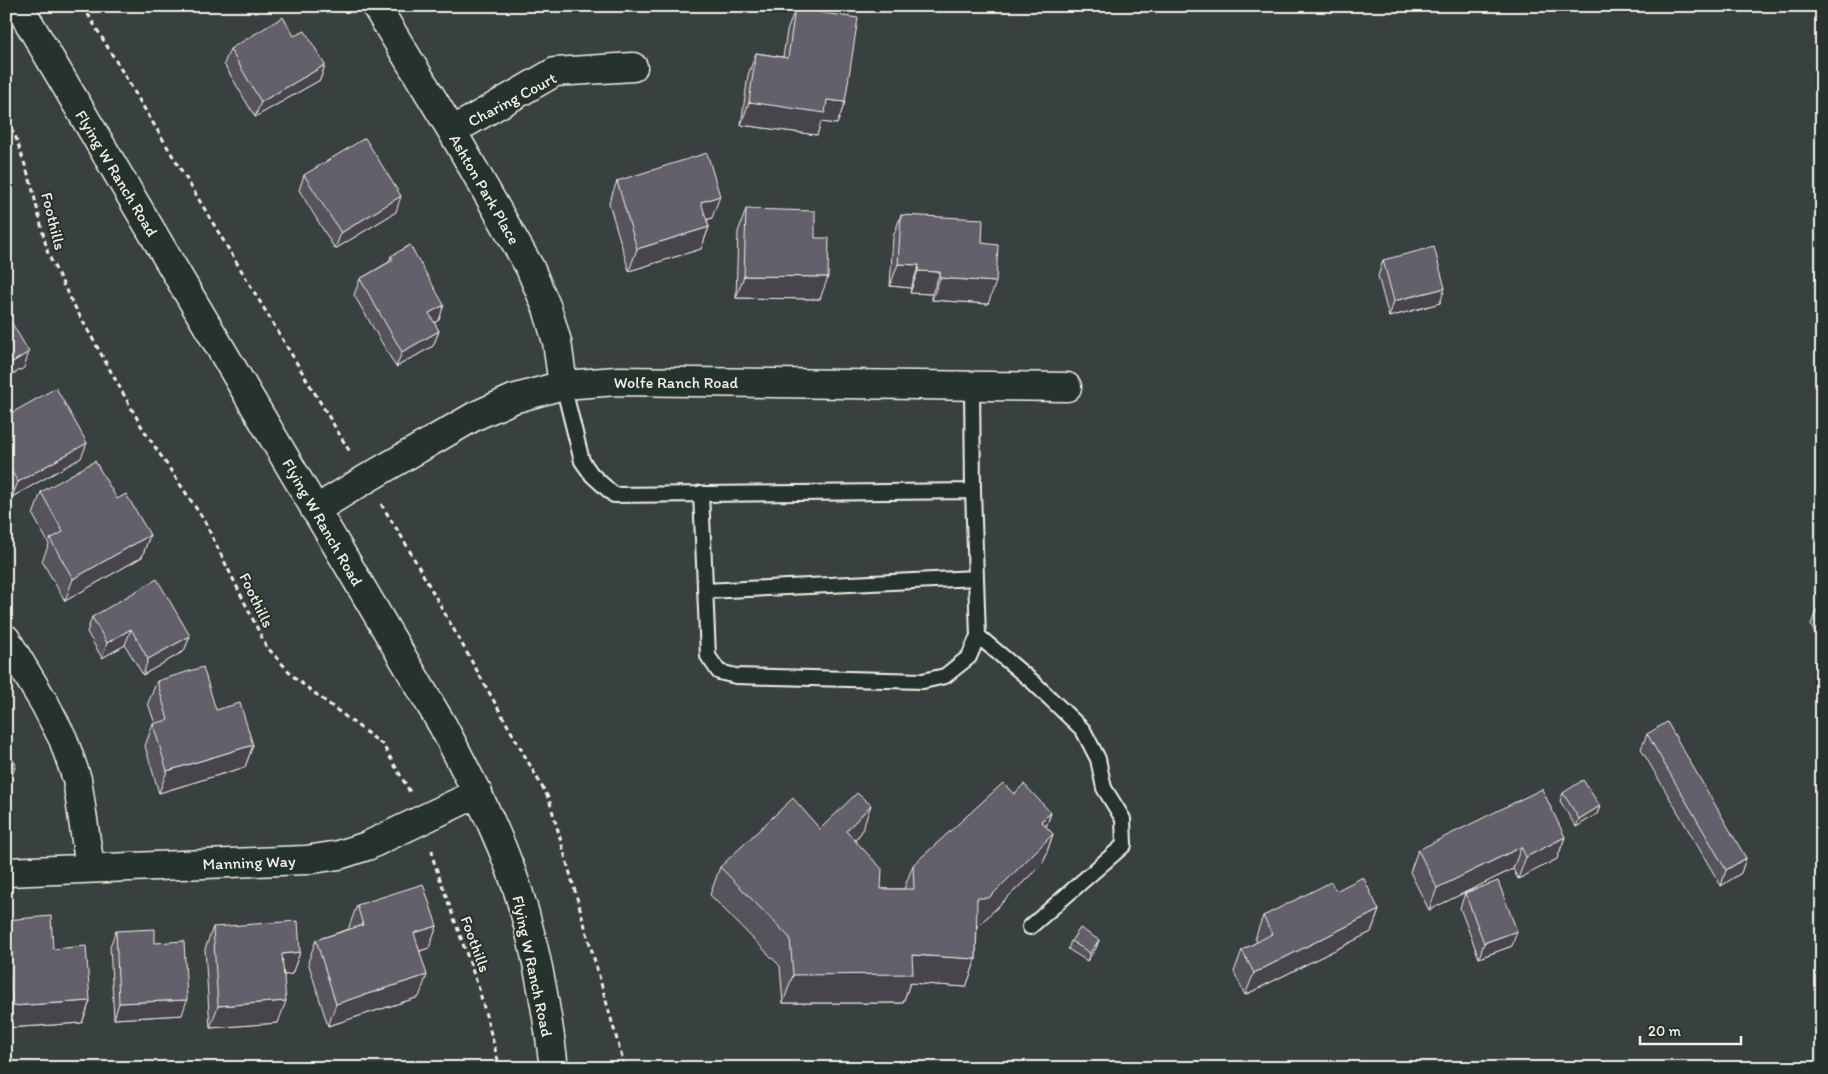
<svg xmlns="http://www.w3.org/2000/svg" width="1828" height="1074" font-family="Itim,sans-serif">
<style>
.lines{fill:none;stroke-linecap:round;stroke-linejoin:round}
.service-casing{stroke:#f4f1e8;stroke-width:18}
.minor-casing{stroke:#f4f1e8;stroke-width:31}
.tertiary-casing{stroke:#f4f1e8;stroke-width:31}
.path{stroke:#f4f1e8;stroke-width:3;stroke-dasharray:5 4;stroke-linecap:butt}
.service{stroke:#26332d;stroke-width:14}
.minor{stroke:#26332d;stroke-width:28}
.tertiary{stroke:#26332d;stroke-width:28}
.wall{fill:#56535d;stroke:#f4f1e8}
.shaded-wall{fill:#46444c;stroke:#f4f1e8}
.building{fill:#64616c;stroke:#f4f1e8}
.labels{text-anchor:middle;stroke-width:4;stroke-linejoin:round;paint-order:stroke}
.street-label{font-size:16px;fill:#f4f1e8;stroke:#26332d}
</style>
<rect width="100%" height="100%" fill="#394140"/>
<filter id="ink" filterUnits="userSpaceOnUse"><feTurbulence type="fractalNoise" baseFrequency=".02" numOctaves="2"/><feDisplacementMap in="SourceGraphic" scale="10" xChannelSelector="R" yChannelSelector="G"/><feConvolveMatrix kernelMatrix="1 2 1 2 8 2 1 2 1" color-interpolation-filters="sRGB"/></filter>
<g filter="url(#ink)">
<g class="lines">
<g class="service-casing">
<path id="service" d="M563,385L582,461L592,475L614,495L973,491L978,636L1033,682L1083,730L1098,759L1104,788L1123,819L1124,845L1030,927
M972,386L973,491
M701,493L708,656L719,672L736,676L923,681L945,676L969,657L978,636
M705,591L976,578"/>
</g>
<g class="minor-casing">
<path id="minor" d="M376,6L452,131L530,268L547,308L557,342L563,385
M452,131L555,72L633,67
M315,510L366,479L475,416L513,399L563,385L617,381L1067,387
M6,639L45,704L63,739L77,779L90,868
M6,872L306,860L339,855L367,846L478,793"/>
</g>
<g class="tertiary-casing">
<path id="tertiary" d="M19,6L443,726C474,786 507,848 525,914C539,964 548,1017 554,1068"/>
</g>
<path class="path" d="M83,6L350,452
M6,121L15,135L31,183L48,254L71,300L143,429L204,520L266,646L296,679L383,745L410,792
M381,504L403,539L549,799L623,1061V1068
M432,850L434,862L479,989L500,1068"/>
<use href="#service" class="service"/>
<use href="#minor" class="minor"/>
<use href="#tertiary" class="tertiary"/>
</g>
<path class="wall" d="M732,6H741L737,11Z
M795,9L845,102L837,124L821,122L817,135L741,125L748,75L756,53L783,57L787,31Z
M294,36L325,65L320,80L255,117L224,64L230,49Z
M304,175L396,212L335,249L299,190Z
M617,181L712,218L707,220L709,227L701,249L629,271L609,203Z
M746,209L815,238L820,299L736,298L738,232Z
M901,215L982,243L988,304L932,300V294L910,293L911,288L890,286L893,237Z
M391,256L439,320L434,323L439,331L433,346L396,367L354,295L360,279L389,262Z
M1383,260L1440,303L1389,317L1378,276Z
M6,416L81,458L12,497L6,487Z
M41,492L117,499L150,535L142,557L65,601L42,561L49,544L33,515Z
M1822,608V650L1811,625L1816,610Z
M92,617L190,636L184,651L143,675L125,645L102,658L87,632Z
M157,681L216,710L253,745L245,767L159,793L145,746L153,724H155L148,703Z
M1647,734L1746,858L1741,873L1721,886L1641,749Z
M1563,793L1600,806L1597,814L1576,827L1560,801Z
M1014,794L1051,813L1046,827L1053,834L1043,863L978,926H977L976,959L966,987L910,983L903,1003H783L780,966L710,895L720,867L820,829L861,833L855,840L881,889H904L913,865Z
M1565,837L1557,859L1518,879L1513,869L1429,910L1410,872L1418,850Z
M1336,891L1379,910L1371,932L1245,995L1234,972L1242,950L1257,942L1255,938L1263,916Z
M1465,893L1512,946L1479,958L1460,908Z
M357,905L437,926L429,948L420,951L419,997L328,1026L308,962L316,940L349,929V927Z
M6,920L53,949L90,1001L82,1023L6,1028Z
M213,927L300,952L292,974L284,975L278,1023L210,1028L205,949Z
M116,931L182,1015L114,1019L110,946Z
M1099,940L1096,948L1087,961L1068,949L1071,941Z"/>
<path class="shaded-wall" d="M325,65L320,80L255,117L261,102Z
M827,100L845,102L837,124L821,122L817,135L741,125L749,102Z
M401,196L396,212L335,249L341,233Z
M720,196L712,218L693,224L701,202Z
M709,227L701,249L629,271L637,249Z
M898,264L919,265L911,288L890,286Z
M918,271L940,272L932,294L910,293Z
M744,276L828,277L820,299L736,298Z
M940,278L996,282L988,304L932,300Z
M1445,288L1440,303L1389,317L1394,301Z
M444,305L439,320L423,329L429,313Z
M439,331L433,346L396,367L402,352Z
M29,352L24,368L6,378V366Z
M87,443L81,458L12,497L18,482Z
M150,535L142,557L65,601L73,579Z
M131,629L125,645L102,658L107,643Z
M190,636L184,651L143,675L148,659Z
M253,745L245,767L159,793L167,771Z
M16,765L8,787L6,788V770Z
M871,805L861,833L836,859L846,831Z
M1600,806L1597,814L1576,827L1579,819Z
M1051,813L1041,841V821Z
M1053,834L1043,863L978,926H967L977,898Z
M1565,837L1557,859L1518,879L1526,857Z
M1521,847L1513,869L1429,910L1437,888Z
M1746,858L1741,873L1721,886L1726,870Z
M1379,910L1371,932L1245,995L1254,973Z
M437,926L429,948L406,955L414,933Z
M1517,931L1512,946L1479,958L1484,943Z
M1099,940L1096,948L1087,961L1090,953Z
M300,952L292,974L274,976L282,954Z
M912,955L976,959L966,987L910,983L903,1003H783L793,975Z
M427,975L419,997L328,1026L336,1004Z
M187,1000L182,1015L114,1019L119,1003Z
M90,1001L82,1023L6,1028V1021L12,1006Z
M286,1001L278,1023L210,1028L218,1006Z"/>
<path class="building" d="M795,9L858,18L845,102L827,100L825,113L749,102L756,53L788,58Z
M283,17L294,36L305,31L325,65L261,102L230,49Z
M365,138L401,196L341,233L304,175Z
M707,153L720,196L701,202L709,227L637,249L617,181Z
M746,209L815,211V238H829L828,277L744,276Z
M901,215L983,219L982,243L998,245L996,282L940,278V272L918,271L919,265L898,264Z
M410,245L444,305L429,313L439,331L402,352L360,279L393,260L391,256Z
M1434,247L1445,288L1394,301L1383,260Z
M6,313L29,352L6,366Z
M56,388L87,443L18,482L6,462V416Z
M95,461L117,499L126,494L150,535L73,579L50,539L63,532L41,492Z
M157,579L190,636L148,659L131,629L107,643L92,617Z
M1822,608V622L1816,610Z
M203,667L216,710L240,703L253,745L167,771L153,724L168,720L157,681Z
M1667,722L1746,858L1726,870L1647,734Z
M6,747L16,765L6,770Z
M1583,780L1600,806L1579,819L1563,793Z
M1003,783L1014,794L1024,784L1051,813L1041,821L1053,834L989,898H977L976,959L912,955L913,974L793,975L790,938L720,867L793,798L820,829L857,793L871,805L846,831L882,869L881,889H914L913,865Z
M1542,789L1565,837L1526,857L1521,847L1437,888L1418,850Z
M1363,877L1379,910L1254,973L1242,950L1272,934L1263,916L1331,882L1336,891Z
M1498,881L1517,931L1484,943L1465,893Z
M423,884L437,926L414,933L427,975L336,1004L316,940L363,925L357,905Z
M51,916L53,949L86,946L90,1001L12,1006L6,920Z
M298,921L300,952L282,954L286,1001L218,1006L213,927Z
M1080,928L1099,940L1090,953L1071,941Z
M155,929V943L184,941L187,1000L119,1003L116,931Z"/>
</g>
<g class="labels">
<g class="street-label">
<text transform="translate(512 99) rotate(-28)" y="6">Charing Court</text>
<text transform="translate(117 173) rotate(59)" y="6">Flying W Ranch Road</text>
<text transform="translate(485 189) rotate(60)" y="6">Ashton Park Place</text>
<text transform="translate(54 221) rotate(76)" y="6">Foothills</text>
<text x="676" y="388">Wolfe Ranch Road</text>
<text transform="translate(323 522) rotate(60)" y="6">Flying W Ranch Road</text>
<text transform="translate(257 600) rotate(64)" y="6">Foothills</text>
<text transform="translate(249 862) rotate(-2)" y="6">Manning Way</text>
<text transform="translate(476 944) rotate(70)" y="6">Foothills</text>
<text transform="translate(533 966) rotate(78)" y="6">Flying W Ranch Road</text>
</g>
</g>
<rect width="1828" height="1074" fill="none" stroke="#26332d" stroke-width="25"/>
<rect x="12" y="12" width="1803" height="1049" fill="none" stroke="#f4f1e8" stroke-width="2" filter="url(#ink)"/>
<path d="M1640 1036v8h101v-8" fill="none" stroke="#f4f1e8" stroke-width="2.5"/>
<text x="1648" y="1036" font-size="15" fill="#f4f1e8" stroke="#26332d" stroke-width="4" paint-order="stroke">20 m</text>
</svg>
